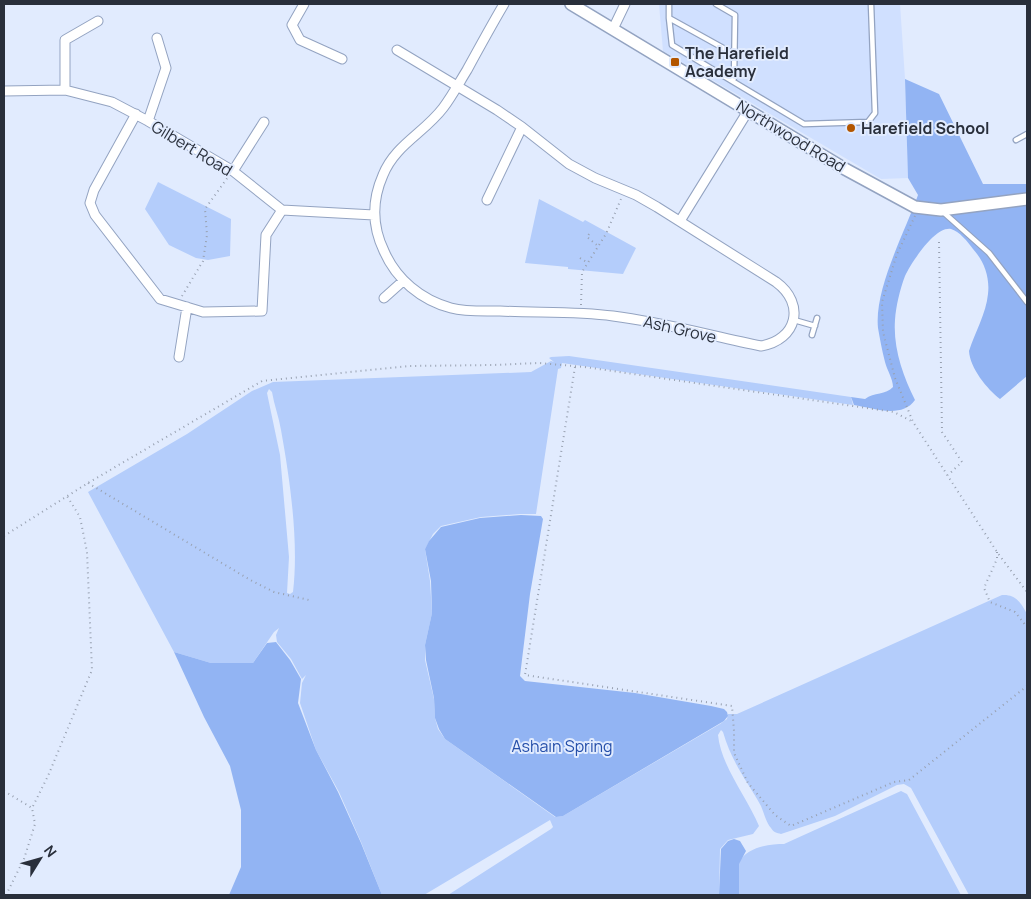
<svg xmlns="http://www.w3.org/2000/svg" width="1031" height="899" font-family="Manrope,sans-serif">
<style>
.built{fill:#d0e0ff}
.green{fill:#b4cdfb;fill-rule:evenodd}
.forest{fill:#92b4f3}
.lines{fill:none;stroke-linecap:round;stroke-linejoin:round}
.service-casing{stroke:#93a3c1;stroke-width:7}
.minor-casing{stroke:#93a3c1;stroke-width:11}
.tertiary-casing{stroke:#93a3c1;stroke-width:14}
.path{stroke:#98a1b1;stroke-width:2;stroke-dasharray:1 4;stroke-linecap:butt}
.service{stroke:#fff;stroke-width:4.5}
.minor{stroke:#fff;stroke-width:9}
.tertiary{stroke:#fff;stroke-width:11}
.poi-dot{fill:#b35600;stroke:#e1ebfe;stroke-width:2}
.labels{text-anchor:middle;stroke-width:4;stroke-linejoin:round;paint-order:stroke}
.poi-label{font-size:16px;font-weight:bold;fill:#292f3b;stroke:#e1ebfe;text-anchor:start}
.street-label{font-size:16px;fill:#292f3b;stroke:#e1ebfe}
.park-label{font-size:16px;fill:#244ea9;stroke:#e1ebfe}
</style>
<rect width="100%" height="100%" fill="#e1ebfe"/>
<path class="built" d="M659,4H900L905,79L908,178L881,179L663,51Z"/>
<path class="green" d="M158,182L231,219L230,256L208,260L196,258L169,245L145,209Z
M539,199L583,222L585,220L636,248L623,274L568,269V267L525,263Z
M569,356L851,397L853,405L562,363L561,368L558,369L536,514H520L481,517L441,526L433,534L425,549L430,581L432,613L425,645V660L434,699L435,718L438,729L445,739L555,817L563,816L720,724L727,719L728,714H737L1002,595C1016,594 1021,603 1027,614V895H969L911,788L904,784L897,785L835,816L781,834C777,833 773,832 771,828C766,822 764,813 761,806C746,779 732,763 723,732L721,730L718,735C721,766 747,797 759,826L753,834L728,840L720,849L719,895H448L551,829L553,827L550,820L424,895H382L361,842L339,792L316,750L300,703L302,683L306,675L302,679L291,659L277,642L276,635L279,628L274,632L253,663H211L174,652L88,492L187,434L252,391L273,382L531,372L551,361L554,362L549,358L551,357ZM269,389L272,392C274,405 279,417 281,430C290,480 299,542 293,592L290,594L287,593L289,557L280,455L267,393Z
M901,791L907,794L961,895H739C739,888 737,870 739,863C746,847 770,844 784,844Z"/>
<path class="forest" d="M905,79L939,94L983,184H1027V376L1000,399C987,389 970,368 969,351C975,332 986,314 988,294C990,277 984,261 973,249C968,242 959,231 951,229C935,226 911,263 905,276C900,289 896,306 895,320C893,348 903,376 915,400C902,419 873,408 854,405L851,397L865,399C874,392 886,395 893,387C893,379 887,370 885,362C882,351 880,339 878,328C874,289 905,232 918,195L908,178Z
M521,515L541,516L543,519L530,594L520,676L525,681L635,693L711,706L724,709L727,712L728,716L724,721L563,816L556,817L445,739L439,729L435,718L434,698L426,660L425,645L432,613L431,581L425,549L429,541L441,527L480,518Z
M276,642L290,660L301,679L298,703L316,750L338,792L361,843L382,895H229L241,867V810L230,766L204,717L174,652L211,663H253L267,643Z
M734,839L740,841L746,851L739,864V895H719L721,849L728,841Z"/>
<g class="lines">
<g class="service-casing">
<path id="service" d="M669,4V18L734,54
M716,4L735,15L734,78L732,81
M669,18L672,45L804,124L868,122L875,113L871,4
M1016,140L1027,134
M942,211L989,253L1027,302
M794,320L815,326
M812,335L817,318"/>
</g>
<g class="minor-casing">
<path id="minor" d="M304,4L292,25L300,40L342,59
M613,29L625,4
M397,50L497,110L522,127L569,164L595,178L636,195L657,207L776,282C806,304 797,340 761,346C712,336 662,322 613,316C576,311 537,313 500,311C484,311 466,312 451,308C421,300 396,279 384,251C372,226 372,200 383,175C395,145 424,133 443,108C452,96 459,83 467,70C479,48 491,26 504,4
M65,90V40L98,21
M4,91L65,90L112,102L148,121L233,171L282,210L374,215
M136,114L94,190L90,203L95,215L160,299L203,312L262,311L266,235L282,210
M148,121L166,68L157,38
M233,171L264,122
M487,200L522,127
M680,221L748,111
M384,298L403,281
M179,357L187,307"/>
</g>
<g class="tertiary-casing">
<path id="tertiary" d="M571,4L845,169L915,207L941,210L1027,199"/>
</g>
<path class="path" d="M915,216L897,254L882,302L883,332L895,378L913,422L997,552L1027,592
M589,234L587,237L598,246
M939,242L942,432L962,462L948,475
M580,258L588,263
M182,296L203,261L207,235L205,209L228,177
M581,305L582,272L606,234L621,199
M575,367L525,675L732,706L734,731V753L748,783L775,815L791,826L894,782L909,780L1027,686
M88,483L252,581L274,592L309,600
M4,536L88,483L262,381L409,366L493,365L539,363L585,367L894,412L913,422
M997,552V559L984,588L990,602L1015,612L1027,627
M4,791L32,808L48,776L92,670L87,552L80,517L67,496
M6,895L24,859L35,824L32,808"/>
<use href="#service" class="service"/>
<use href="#minor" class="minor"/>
<use href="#tertiary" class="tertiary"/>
</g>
<g class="poi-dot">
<rect x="670" y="57" width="10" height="10" rx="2.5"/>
<circle cx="851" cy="128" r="5"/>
</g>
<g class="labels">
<g class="poi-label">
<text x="685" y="59">The Harefield<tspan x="685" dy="18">Academy</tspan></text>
<text x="861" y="134">Harefield School</text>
</g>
<g class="street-label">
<text transform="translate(791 136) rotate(31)" y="6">Northwood Road</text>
<text transform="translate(192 148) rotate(31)" y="6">Gilbert Road</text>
<text transform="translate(680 329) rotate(13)" y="6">Ash Grove</text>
</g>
<g class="park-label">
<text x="562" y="752">Ashain Spring</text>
</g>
</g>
<rect width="1031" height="899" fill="none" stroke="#292f3b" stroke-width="10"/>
<g transform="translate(40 859) rotate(53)" stroke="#e1ebfe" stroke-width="4" paint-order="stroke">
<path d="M0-4L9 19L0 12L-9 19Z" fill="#292f3b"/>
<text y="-8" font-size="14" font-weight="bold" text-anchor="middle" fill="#292f3b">N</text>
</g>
</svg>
